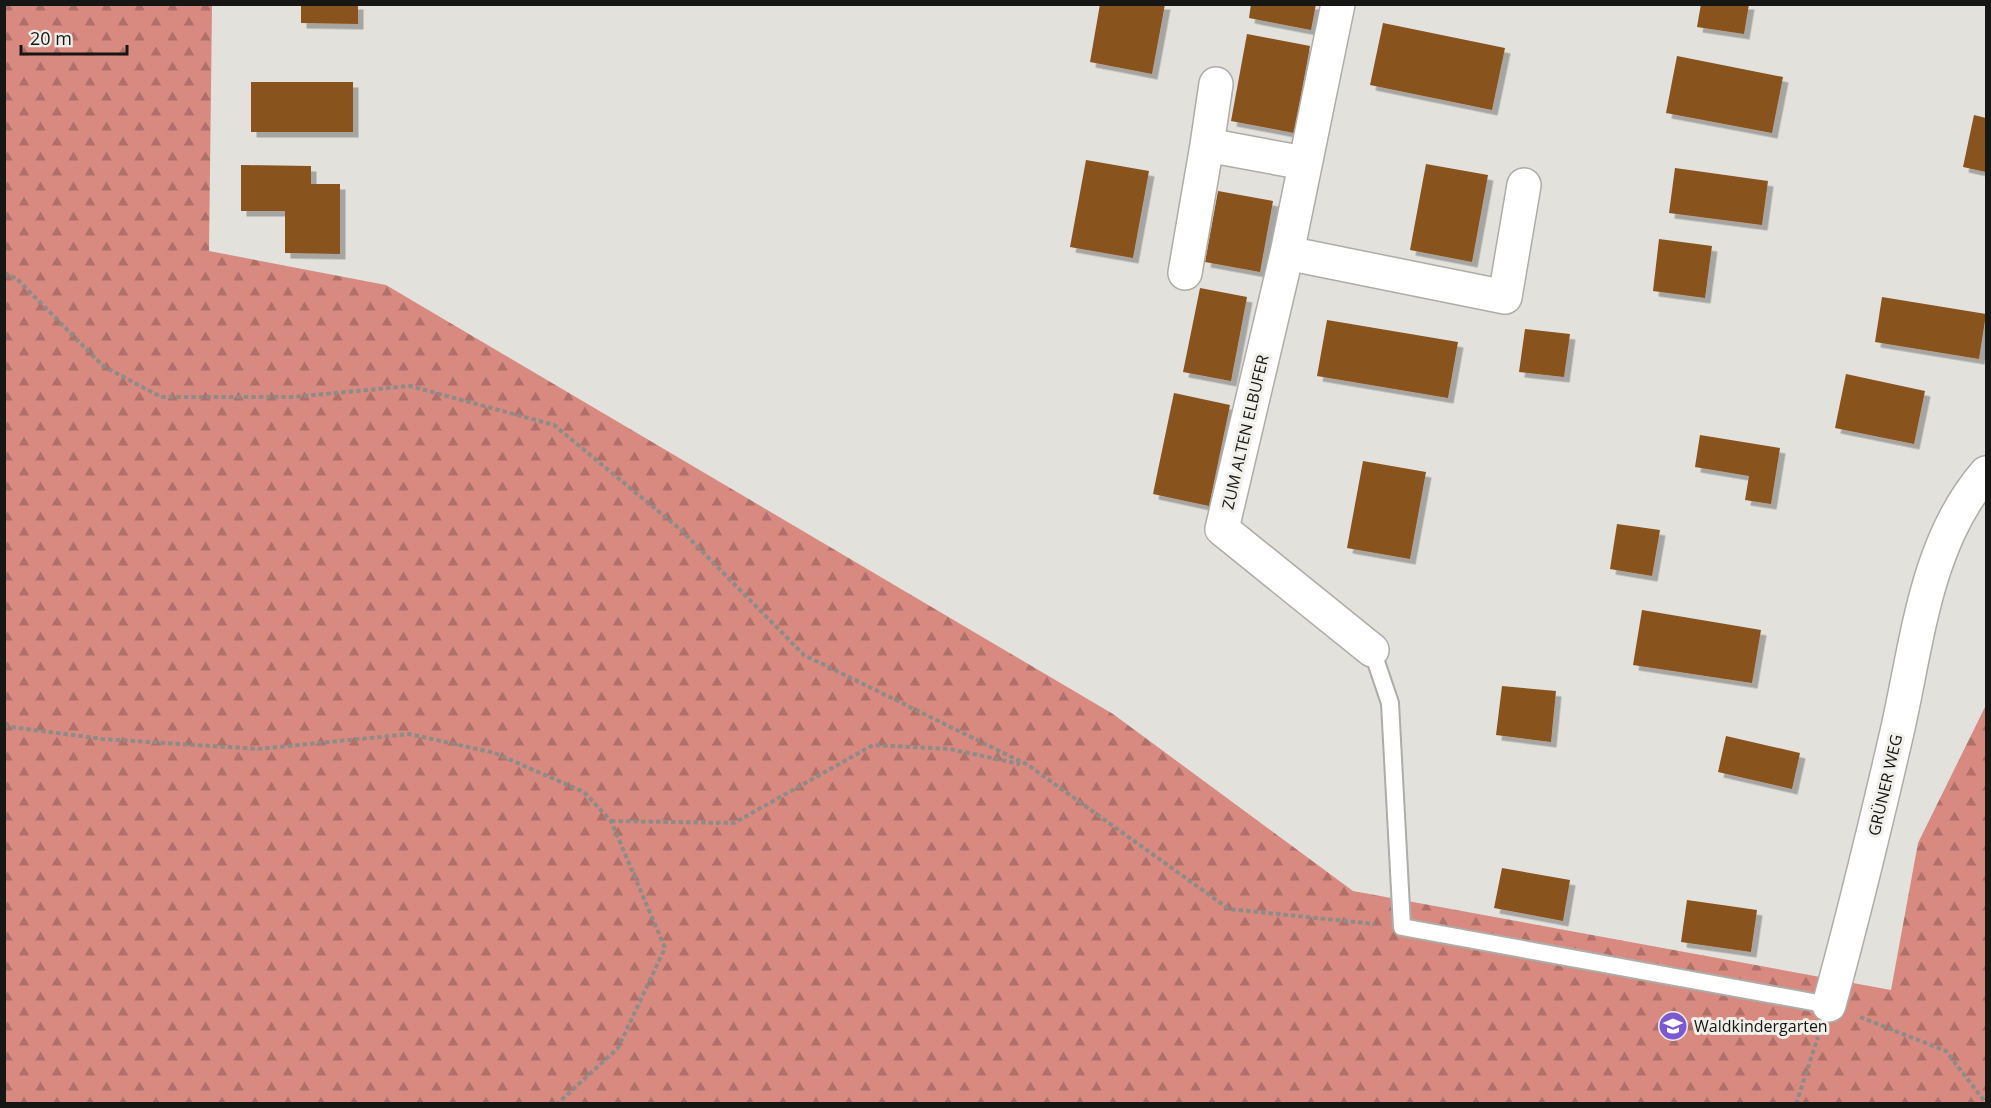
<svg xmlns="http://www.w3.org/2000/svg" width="1991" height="1108" font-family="'Open Sans',sans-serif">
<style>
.forest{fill:url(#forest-firs)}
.building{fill:#88521f;filter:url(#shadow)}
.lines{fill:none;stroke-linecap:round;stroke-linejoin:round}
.lane-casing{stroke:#aeaca7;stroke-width:20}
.street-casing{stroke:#aeaca7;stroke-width:36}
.path{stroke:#8d8c88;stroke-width:4;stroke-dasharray:4.5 3;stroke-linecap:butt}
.lane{stroke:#fff;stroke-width:16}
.street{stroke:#fff;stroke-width:33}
.labels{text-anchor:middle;stroke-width:6;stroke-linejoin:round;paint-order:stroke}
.street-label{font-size:16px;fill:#161614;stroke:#f0efea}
.poi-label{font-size:16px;fill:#161614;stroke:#f0efea;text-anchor:start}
</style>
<defs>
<pattern id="forest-firs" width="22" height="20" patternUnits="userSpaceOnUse" patternTransform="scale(1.5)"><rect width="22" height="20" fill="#d88a80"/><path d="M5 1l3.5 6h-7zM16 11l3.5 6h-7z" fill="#ae7068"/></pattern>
<filter id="shadow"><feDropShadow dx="5.5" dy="5.5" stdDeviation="0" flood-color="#0004"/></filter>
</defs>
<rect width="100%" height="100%" fill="#e3e1dc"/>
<path class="forest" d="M5,5H212L209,251L386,285L1113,714L1353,891L1891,990L1918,843L1986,705V1103L5,1104Z"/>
<path class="building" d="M301,4H358V24L301,23Z
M1100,4H1165L1152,74L1090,62Z
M1251,4H1316L1311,30L1249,18Z
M1701,4H1749L1744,34L1697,27Z
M1383,23L1505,48L1492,110L1370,85Z
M1247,34L1310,46L1294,133L1231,121Z
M1677,56L1783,77L1772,133L1666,113Z
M251,82H353V132H251Z
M1974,115L1986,118V172L1963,167Z
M1086,160L1149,171L1133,258L1070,247Z
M1426,164L1488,175L1472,262L1410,250Z
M241,165L311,166V184H340V254L285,253V211H241Z
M1675,168L1768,181L1762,225L1669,213Z
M1218,191L1273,201L1260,272L1205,262Z
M1659,239L1712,246L1705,298L1653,291Z
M1200,288L1247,297L1231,381L1183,372Z
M1882,297L1986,314L1979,359L1875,342Z
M1327,320L1458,342L1448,398L1317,376Z
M1525,329L1570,334L1564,377L1519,372Z
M1846,374L1925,391L1914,444L1835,428Z
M1174,393L1230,405L1209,506L1153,494Z
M1700,435L1780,448L1771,504L1745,500L1749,476L1695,467Z
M1363,461L1426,472L1410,559L1347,548Z
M1617,524L1660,530L1652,576L1610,569Z
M1642,610L1761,630L1752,683L1633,665Z
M1502,686L1556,691L1551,742L1496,735Z
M1726,736L1800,753L1792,789L1718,772Z
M1502,868L1570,880L1563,921L1494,908Z
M1687,900L1757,910L1751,952L1681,942Z"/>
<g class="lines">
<g class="lane-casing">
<path id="lane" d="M1372,650L1390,703L1402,927L1829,1005"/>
</g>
<g class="street-casing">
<path id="street" d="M1338,4L1287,253L1222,529L1372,650
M1207,145L1216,84
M1287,253L1505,297L1524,185
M1185,273L1207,145L1304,163
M1829,1005C1854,914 1876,823 1897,732C1917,645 1925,543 1986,473"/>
</g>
<path class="path" d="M4,274L16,278L103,366L161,397H293L410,386L554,425L681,530L804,655L1028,765L1229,909L1375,924
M4,726L103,739L258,749L409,734L495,753L584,792L611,821L665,948L618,1048L557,1104
M611,821L734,823L873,745L950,749L1020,764
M1860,1017L1946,1051L1986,1103
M1796,1104L1818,1037"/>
<use href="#lane" class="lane"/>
<use href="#street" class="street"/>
</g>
<defs>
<g id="school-disc" transform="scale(1.5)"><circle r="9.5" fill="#7c59d3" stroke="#f0efea"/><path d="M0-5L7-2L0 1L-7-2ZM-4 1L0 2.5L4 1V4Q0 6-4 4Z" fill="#fff"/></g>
</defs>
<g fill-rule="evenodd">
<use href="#school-disc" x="1673" y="1026"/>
</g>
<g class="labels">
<g class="street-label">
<text transform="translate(1245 432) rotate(-77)" y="6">ZUM ALTEN ELBUFER</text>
<text transform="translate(1885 785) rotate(-77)" y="6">GRÜNER WEG</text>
</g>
<g class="poi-label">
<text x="1694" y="1032">Waldkindergarten</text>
</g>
</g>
<rect width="1991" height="1108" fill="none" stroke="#161614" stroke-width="12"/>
<path d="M21 45v9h106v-9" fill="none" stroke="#161614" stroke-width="3"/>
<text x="30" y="45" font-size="18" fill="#161614" stroke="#f0efea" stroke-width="4.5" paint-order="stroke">20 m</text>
</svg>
